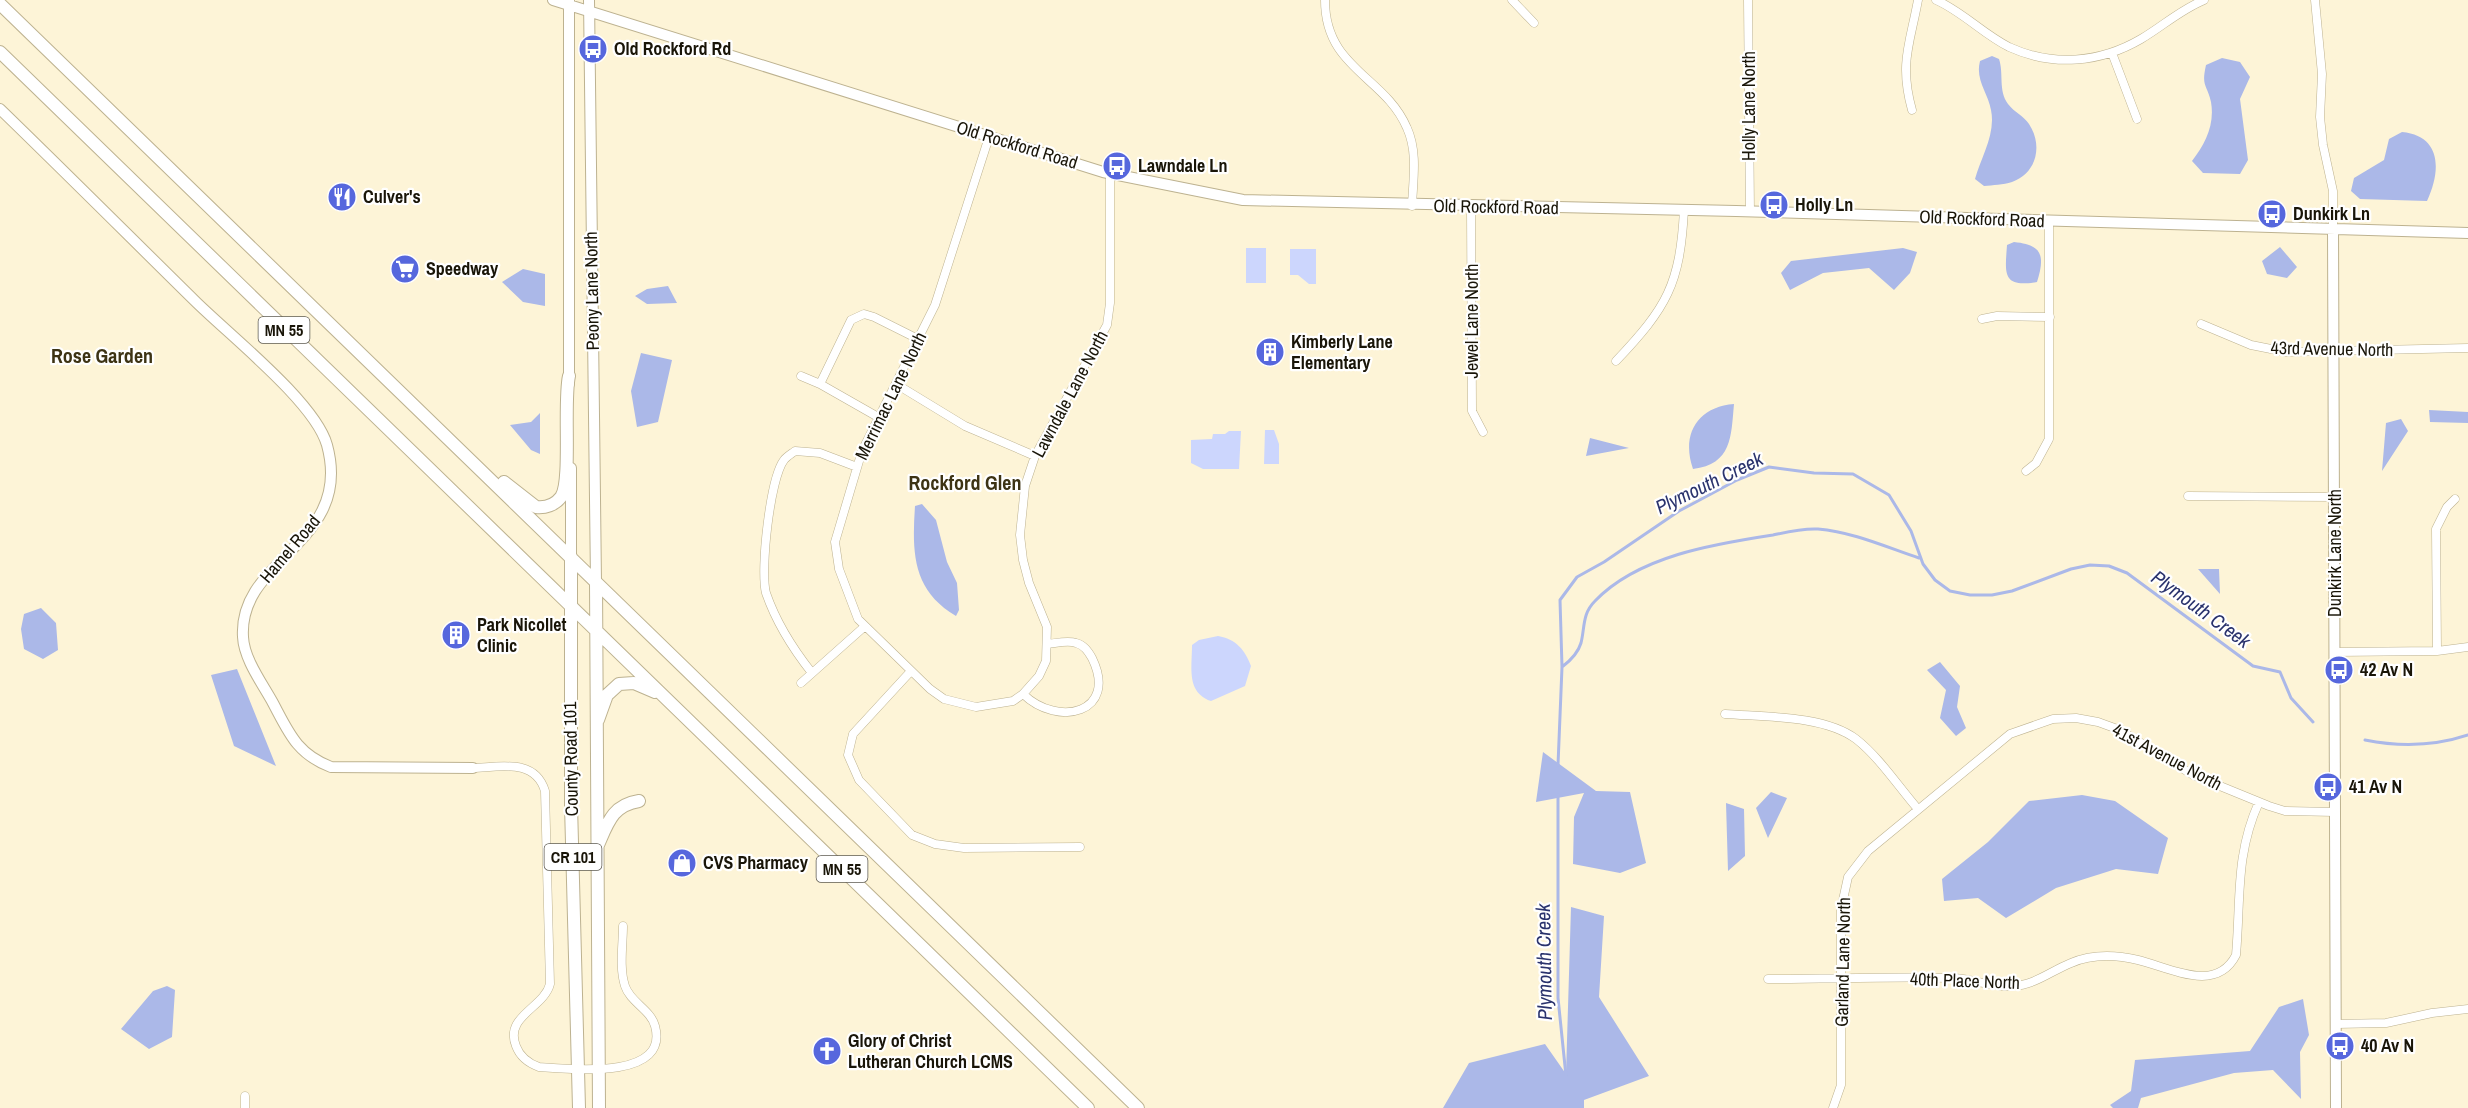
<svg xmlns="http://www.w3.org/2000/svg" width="2468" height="1108" font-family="'Archivo Narrow',sans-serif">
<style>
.green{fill:#ccd6fd}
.water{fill:#abb8e8}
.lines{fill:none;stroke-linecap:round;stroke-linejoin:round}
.stream{stroke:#abb8e8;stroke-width:3}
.street-casing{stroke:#bdb290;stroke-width:9}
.secondary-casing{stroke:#bdb290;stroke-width:12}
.primary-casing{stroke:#bdb290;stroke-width:14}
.street{stroke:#fff;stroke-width:8}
.secondary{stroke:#fff;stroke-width:10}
.primary{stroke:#fff;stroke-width:12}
.labels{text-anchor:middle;stroke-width:4.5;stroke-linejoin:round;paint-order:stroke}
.shield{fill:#fff;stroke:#5e5b52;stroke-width:1.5}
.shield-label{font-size:16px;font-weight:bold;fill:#191508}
.poi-label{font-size:18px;font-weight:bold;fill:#191508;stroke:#fff;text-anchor:start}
.street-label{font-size:18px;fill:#191508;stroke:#fff}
.neighbourhood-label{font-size:20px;font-weight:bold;fill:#3d3314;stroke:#fff}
.water-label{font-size:20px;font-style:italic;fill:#2a336d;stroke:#fff}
</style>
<rect width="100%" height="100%" fill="#fdf4d7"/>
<path class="green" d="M1246,248H1266V283H1246Z
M1290,249H1316V284H1309L1298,275H1290Z
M1265,430H1274L1279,444V464H1264Z
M1229,431H1241L1239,469H1203L1191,463V440L1212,439L1213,434H1225Z
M1218,636C1236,639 1245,650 1251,666L1245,686L1211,701C1186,692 1192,668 1192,645L1199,640Z"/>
<path class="water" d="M1992,56L1999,59C2004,74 1998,90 2008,104C2014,112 2024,116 2029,124C2043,145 2037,173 2012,182C2003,185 1993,185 1984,186L1975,179C1981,157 1996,134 1991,110C1988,93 1975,80 1980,61Z
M2222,58L2240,62L2250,77L2240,99L2248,160L2240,174L2203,173L2192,161C2205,144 2215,125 2211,102C2207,84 2201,87 2206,65Z
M2402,132C2442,136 2441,171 2427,201L2360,199L2351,191L2354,178L2384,160L2389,139Z
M2014,242C2043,245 2045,256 2037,282C2002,288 2005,274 2007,245Z
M2280,247L2297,267L2287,278L2267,274L2262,261Z
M1903,248L1917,252L1910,273L1894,290L1869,268L1823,273L1790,290L1781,273L1791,261Z
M523,269L545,274V306L523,302L502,282Z
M668,286L677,303L647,304L635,296L647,289Z
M641,353L672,360L658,422L637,427L631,391Z
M1734,404C1731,437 1732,464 1693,469C1681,435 1697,407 1734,404Z
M2429,410L2468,412V423L2430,422Z
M540,413V454L531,450L510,425L531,422Z
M2401,419L2408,431L2382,471L2386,423Z
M1590,438L1629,448L1586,456Z
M922,504L936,520L947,562L957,583L959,610L956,616C912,590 912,552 915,506Z
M2198,569H2219L2220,594Z
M41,608L56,623L58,650L43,659L24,649L21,629L24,614Z
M1940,662L1960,686L1957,707L1966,728L1956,736L1940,718L1946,690L1927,670Z
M237,669L276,766L234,746L211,675Z
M1543,752L1596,791L1630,792L1646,863L1620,873L1573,864L1574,817L1584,793L1536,802Z
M1771,792L1787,798L1768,838L1756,808Z
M2082,795L2115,801L2168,838L2158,874L2116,869L2056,888L2006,918L1978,898L1944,901L1942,879L1988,842L2029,801Z
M1726,803L1744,809L1745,856L1728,871Z
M1571,907L1604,916L1599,997L1649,1076L1584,1100V1108H1443L1469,1063L1545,1044L1566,1074Z
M167,986L175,990L172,1037L149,1049L121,1029L153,991Z
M2303,999L2309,1035L2300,1052L2301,1099L2273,1070L2234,1073L2141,1098L2138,1108H2113L2110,1105L2131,1091L2135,1060L2250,1051L2279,1007Z"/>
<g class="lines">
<path class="stream" d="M1562,667C1570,661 1578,653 1581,643C1585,627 1582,614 1595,601C1638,556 1714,544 1773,535C1787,532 1803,528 1818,529C1853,532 1886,547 1919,558
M2365,740C2400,747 2435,746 2468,735
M1558,765L1562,667L1560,600L1577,577L1604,562L1679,511L1737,480L1769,467L1814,473L1853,474L1889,495L1911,531L1923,564L1935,580L1950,591L1970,595H1992L2012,591L2071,569L2090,565L2109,566L2127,573L2253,666L2280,672L2291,698L2313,722
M1558,795V998L1566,1076"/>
<g class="street-casing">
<path id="street" d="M1325,0C1325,69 1385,76 1407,128C1418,152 1413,180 1412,206
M1512,0L1534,23
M1748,0L1750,212
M1936,0C1963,12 1983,34 2009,47C2053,67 2100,63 2141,39C2163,26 2180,10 2204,0
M2315,0L2322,74L2320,117L2323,145L2333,191V228
M2112,53L2137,119
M1912,110C1899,63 1910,44 1918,0
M989,137L935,305L862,451L835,542L839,569L858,619L930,689L944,699L976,707L1013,701L1023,694L1039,676L1046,661L1047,627L1029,583L1023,560L1020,535L1025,486L1035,456L1107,325L1110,303V174
M1471,207L1472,411L1483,432
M1982,319L1997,316L2050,317
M2201,324L2251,345L2286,352L2468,348
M1616,361C1667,307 1680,285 1684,210
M801,376L820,384L878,417
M820,384L851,320L864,314L874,317L918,339
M896,384L965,426L1035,456
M2026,471L2036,463L2049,439V221
M2188,496L2334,497
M2437,651L2436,529L2447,507L2455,499
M2335,652L2437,651L2468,647
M911,671L853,734L848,755L859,780L912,835L935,844L964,848L1080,847
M812,673C793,649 776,622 766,593C760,571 770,478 784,460C786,457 791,454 795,451L820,453L857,467
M801,683L864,627
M1023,694C1058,728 1119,713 1092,658C1088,651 1084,645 1076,643C1068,640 1057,643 1048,644
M1725,714C1764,717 1824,715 1856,739C1879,757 1898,786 1917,808
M473,768C500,767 535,758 545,791L550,984C544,1008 504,1016 516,1046C520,1057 528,1063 539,1067C568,1069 670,1081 655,1026C651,1010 630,1002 625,986C619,968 623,944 623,926
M1768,979C1830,979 1893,976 1955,978C1974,979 1993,988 2013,986C2035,985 2051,971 2071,963C2092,954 2117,955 2138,960C2171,968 2216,994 2236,955C2241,899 2235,855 2259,802
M2336,1024L2386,1023L2432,1013L2468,1009
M245,1096V1108
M1833,1108L1841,1085V909L1848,877L1868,851L2010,734L2053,719L2076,718L2098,722L2120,730L2193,775L2269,806L2285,811L2335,812"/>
</g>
<g class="secondary-casing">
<path id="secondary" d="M553,0L1103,172L1243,200L1736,211L2468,233
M569,0V384
M589,0L596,582
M0,109C65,172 129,236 194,300C228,334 315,402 327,445C354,544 238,557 243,637C244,659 262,683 273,703C289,733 297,754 331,767L473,768
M2333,228L2336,1108
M571,557V468"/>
</g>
<g class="primary-casing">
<path id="primary" d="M0,4L1138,1108
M0,52L1088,1108
M504,482L536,507C545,508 555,505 561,497C572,482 563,402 569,376
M571,557V805L579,1108
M596,582L599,1108
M598,720L607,695L619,684L634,683L655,692
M598,845C608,822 613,805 639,801"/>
</g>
<use href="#street" class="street"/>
<use href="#secondary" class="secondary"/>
<use href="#primary" class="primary"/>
</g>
<defs>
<g id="bus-disc" transform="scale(1.5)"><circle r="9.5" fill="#5667dd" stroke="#fff"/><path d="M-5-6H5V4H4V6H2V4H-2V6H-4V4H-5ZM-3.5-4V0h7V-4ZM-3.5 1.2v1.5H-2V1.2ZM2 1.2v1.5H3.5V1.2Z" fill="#fff"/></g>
<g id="restaurant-disc" transform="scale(1.5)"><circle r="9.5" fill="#5667dd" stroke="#fff"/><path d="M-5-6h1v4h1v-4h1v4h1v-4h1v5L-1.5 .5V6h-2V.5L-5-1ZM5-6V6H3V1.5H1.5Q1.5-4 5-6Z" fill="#fff"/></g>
<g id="supermarket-disc" transform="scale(1.5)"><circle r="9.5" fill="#5667dd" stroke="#fff"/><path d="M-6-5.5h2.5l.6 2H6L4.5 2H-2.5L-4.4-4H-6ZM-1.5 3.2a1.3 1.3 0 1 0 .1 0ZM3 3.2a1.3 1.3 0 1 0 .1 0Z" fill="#fff"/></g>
<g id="building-disc" transform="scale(1.5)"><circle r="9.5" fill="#5667dd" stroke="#fff"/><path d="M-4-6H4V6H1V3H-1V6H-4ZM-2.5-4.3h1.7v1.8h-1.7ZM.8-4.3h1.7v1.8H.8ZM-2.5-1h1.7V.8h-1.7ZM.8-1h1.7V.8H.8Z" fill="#fff"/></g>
<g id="shop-disc" transform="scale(1.5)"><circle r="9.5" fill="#5667dd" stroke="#fff"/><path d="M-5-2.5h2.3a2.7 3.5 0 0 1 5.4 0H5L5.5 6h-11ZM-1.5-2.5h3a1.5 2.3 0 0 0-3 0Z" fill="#fff"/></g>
<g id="church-disc" transform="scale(1.5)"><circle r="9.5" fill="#5667dd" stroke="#fff"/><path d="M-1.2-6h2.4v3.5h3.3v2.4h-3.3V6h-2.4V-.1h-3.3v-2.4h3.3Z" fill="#fff"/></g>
</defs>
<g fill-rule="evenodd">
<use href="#bus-disc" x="593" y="49"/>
<use href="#bus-disc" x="1117" y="166"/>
<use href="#restaurant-disc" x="342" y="197"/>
<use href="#bus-disc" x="1774" y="205"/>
<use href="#bus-disc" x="2272" y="214"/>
<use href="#supermarket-disc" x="405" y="269"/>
<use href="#building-disc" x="1270" y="352"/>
<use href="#building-disc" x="456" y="635"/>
<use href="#bus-disc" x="2339" y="670"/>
<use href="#bus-disc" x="2328" y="787"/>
<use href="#shop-disc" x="682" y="863"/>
<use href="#bus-disc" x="2340" y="1046"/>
<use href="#church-disc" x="827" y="1051"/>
</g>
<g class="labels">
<g class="shield">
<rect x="258.5" y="317" width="51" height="26" rx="4.5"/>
<rect x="544.5" y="844" width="57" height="26" rx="4.5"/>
<rect x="816.5" y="856" width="51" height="26" rx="4.5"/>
</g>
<g class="shield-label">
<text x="284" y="336">MN 55</text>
<text x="573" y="863">CR 101</text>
<text x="842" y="875">MN 55</text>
</g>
<g class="poi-label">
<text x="614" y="55">Old Rockford Rd</text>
<text x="1138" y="172">Lawndale Ln</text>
<text x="363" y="203">Culver's</text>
<text x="1795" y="211">Holly Ln</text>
<text x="2293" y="220">Dunkirk Ln</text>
<text x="426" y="275">Speedway</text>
<text x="1291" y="348">Kimberly Lane<tspan x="1291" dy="21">Elementary</tspan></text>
<text x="477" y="631">Park Nicollet<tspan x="477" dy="21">Clinic</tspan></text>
<text x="2360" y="676">42 Av N</text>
<text x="2349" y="793">41 Av N</text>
<text x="703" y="869">CVS Pharmacy</text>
<text x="848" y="1047">Glory of Christ<tspan x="848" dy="21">Lutheran Church LCMS</tspan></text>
<text x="2361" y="1052">40 Av N</text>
</g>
<g class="street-label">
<text transform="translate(1749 106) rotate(-90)" y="6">Holly Lane North</text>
<text transform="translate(1017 145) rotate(17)" y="6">Old Rockford Road</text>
<text transform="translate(1496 207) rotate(1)" y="6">Old Rockford Road</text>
<text transform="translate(1982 219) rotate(2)" y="6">Old Rockford Road</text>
<text transform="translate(592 291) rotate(-91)" y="6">Peony Lane North</text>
<text transform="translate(1472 321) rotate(-90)" y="6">Jewel Lane North</text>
<text transform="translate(2332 349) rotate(1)" y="6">43rd Avenue North</text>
<text transform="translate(1070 394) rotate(-62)" y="6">Lawndale Lane North</text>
<text transform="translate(891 396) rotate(-64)" y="6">Merrimac Lane North</text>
<text transform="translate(290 549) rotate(-50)" y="6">Hamel Road</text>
<text transform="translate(2335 553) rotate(-90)" y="6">Dunkirk Lane North</text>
<text transform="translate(2167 757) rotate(28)" y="6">41st Avenue North</text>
<text transform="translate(571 759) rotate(-91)" y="6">County Road 101</text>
<text transform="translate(1843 962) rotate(-89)" y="6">Garland Lane North</text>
<text transform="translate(1965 981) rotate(2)" y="6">40th Place North</text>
</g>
<g class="neighbourhood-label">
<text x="102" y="363">Rose Garden</text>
<text x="965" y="490">Rockford Glen</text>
</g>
<g class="water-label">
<text transform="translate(1709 483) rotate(-26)" y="7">Plymouth Creek</text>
<text transform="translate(2201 609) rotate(36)" y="7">Plymouth Creek</text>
<text transform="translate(1544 962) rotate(-91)" y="7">Plymouth Creek</text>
</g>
</g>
</svg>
